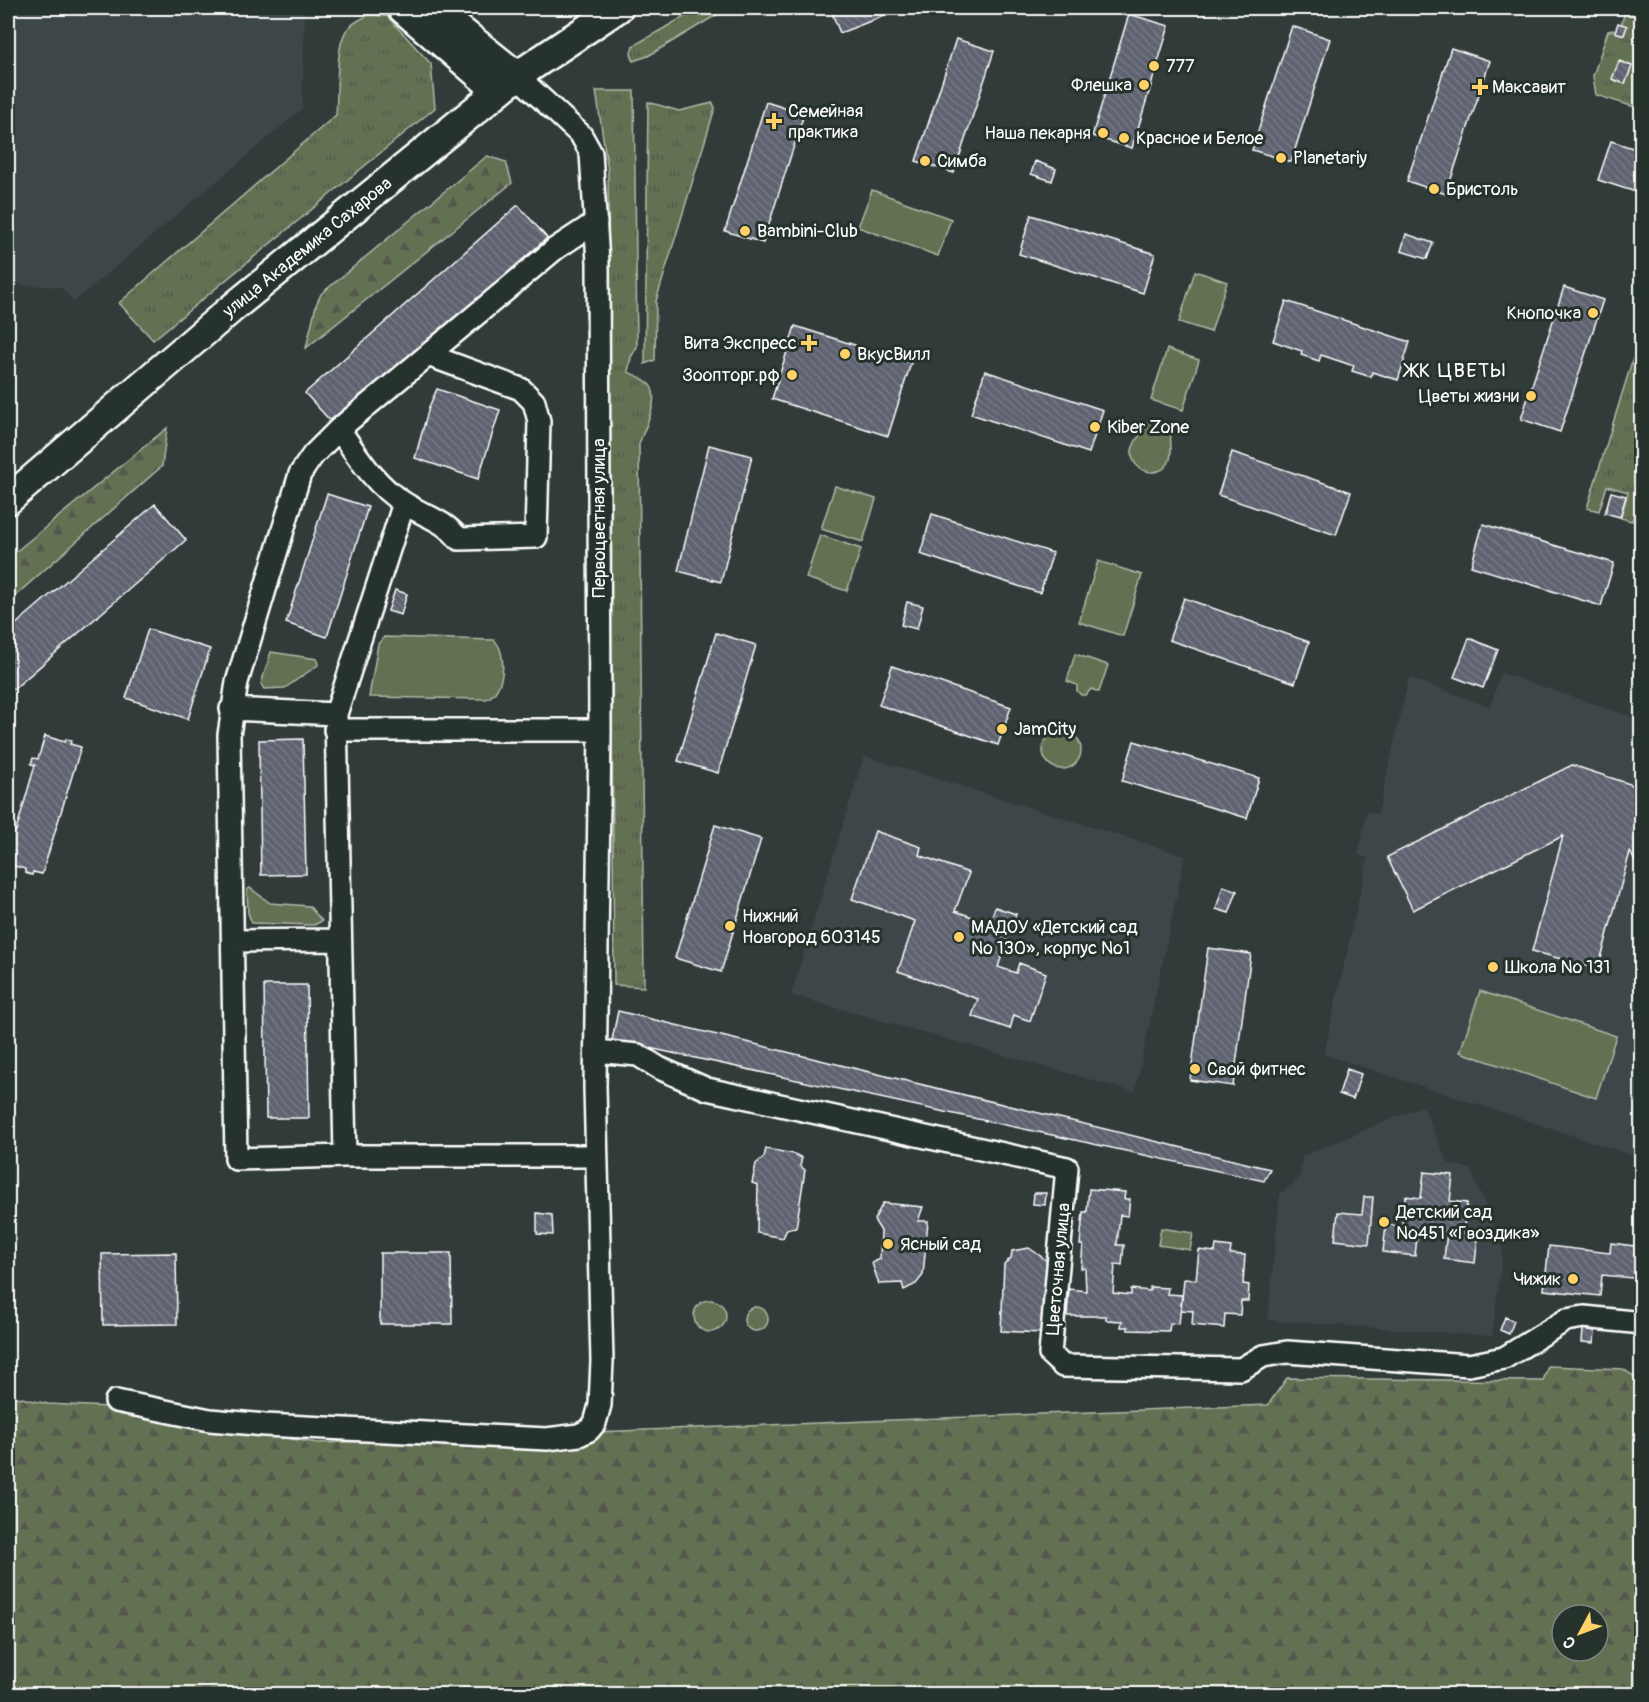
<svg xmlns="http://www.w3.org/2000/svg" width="1649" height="1702" font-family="Pangolin,sans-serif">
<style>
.built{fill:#3e474a}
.grass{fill:url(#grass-tufts);stroke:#b2b8a8;stroke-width:1.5}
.forest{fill:url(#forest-firs);stroke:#b2b8a8;stroke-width:1.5;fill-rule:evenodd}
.park{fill:#647152;stroke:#b2b8a8;stroke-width:1.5}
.building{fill:url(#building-back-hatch);stroke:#fff;stroke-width:1.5}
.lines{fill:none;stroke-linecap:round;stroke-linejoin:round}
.street-casing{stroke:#fff;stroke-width:26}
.secondary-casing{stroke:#fff;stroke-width:33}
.street{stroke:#26332d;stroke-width:21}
.secondary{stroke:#26332d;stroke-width:28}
.poi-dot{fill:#ffd166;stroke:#26332d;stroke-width:2}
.labels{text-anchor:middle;stroke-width:6;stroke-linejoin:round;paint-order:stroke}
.poi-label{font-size:18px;fill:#fff;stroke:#26332d;text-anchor:start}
.street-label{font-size:18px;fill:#fff;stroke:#26332d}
.neighbourhood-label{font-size:20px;letter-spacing:1.5px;fill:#fff;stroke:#26332d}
</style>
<defs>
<pattern id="grass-tufts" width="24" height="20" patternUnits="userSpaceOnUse" patternTransform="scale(1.5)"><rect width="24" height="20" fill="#647152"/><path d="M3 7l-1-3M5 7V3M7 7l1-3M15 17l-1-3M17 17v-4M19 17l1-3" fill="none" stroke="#54594e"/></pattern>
<pattern id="forest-firs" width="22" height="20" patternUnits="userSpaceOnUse" patternTransform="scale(1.5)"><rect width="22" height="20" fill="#647152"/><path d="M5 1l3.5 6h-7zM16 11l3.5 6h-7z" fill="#54594e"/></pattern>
<pattern id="building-back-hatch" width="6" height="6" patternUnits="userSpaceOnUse" patternTransform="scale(1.5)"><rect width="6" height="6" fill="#5e6270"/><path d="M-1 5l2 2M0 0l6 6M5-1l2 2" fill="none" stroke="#767a85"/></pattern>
</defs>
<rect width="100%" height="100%" fill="#313c3a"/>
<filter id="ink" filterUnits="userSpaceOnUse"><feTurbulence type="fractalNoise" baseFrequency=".0167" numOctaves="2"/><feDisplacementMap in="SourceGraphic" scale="12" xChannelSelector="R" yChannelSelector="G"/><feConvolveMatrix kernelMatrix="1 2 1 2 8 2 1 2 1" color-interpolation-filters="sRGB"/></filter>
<g filter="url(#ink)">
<path class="built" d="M8,8H305L302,109L74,302L61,287L8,284Z
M1501,673L1641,720V1158L1324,1054L1368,858L1358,855L1367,812L1378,814L1409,678L1490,707Z
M864,756L1185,856L1135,1092L791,995Z
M1423,1106L1448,1163L1470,1169L1503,1250L1492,1336L1268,1320L1280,1194L1299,1179L1303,1156Z"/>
<path class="grass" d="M699,8H728L648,56L633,61L631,53L633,46Z
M1626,8H1641V109L1596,95L1593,76L1608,31L1620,29Z
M369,15L387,16L431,64L435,108L153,340L119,303L336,115C338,94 335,48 346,31C351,23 361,19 369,15Z
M596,91H634L637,347L631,357L628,372C635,375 644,378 649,384C662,397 644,429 639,444L644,987L614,985L608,171Z
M648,102L679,111L713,103L715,108L656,301L655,360L645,364Z
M1641,332V510L1636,508L1632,521L1621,518L1628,492L1607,486L1599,511L1587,508Z"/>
<path class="forest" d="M487,156L506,162L512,183L306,348L316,305L321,294Z
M167,428L162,466L8,602V558Z
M1548,1366L1623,1369L1641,1381V1694H8V1395L48,1404L189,1411L219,1428L318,1443L1268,1405L1287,1378L1543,1381ZM1562,1615H1598V1651H1562Z"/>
<path class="park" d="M872,190L951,219L938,256L858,227Z
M1195,271L1227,282L1211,332L1179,322Z
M1167,349L1199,360L1183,410L1151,400Z
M1154,420L1167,424L1172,429C1168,440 1174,451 1169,462C1160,480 1130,472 1132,451C1133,440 1144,433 1147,422Z
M835,486L876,499L863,542L821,529Z
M820,535L861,549L847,591L806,578Z
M1098,561L1142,575L1123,636L1079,622Z
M384,637L494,640C508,652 505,693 486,699L369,697L378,644Z
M271,652L317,659L318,665L285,688L264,689L261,684Z
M1075,654L1108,665L1099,692L1091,689L1086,695H1081L1077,691V685L1067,681Z
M1043 750a19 19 0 1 1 38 0a19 19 0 1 1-38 0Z
M250,888L270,903L309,906L322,921L314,925L252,923L248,913L247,890Z
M1480,991L1616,1036L1596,1098L1460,1052Z
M1161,1228L1193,1233L1190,1250L1158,1245Z
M694 1316a16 16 0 1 1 32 0a16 16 0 1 1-32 0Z
M744 1319a12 12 0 1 1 24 0a12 12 0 1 1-24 0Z"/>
<path class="building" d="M830,8H904L840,33Z
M1129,14L1169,26L1132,148L1092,136Z
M1618,23L1627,26L1624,35L1615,32Z
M1292,26L1330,39L1291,162L1252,150Z
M956,39L994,51L954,173L916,161Z
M1451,48L1490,61L1446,194L1407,181Z
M1619,61L1632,66L1625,84L1612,79Z
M766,102L804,114L763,243L725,231Z
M1611,141L1642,151V194L1598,180Z
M1035,161L1056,169L1052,181L1031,174Z
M518,205L547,238L335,426L305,393Z
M1031,215L1155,254L1143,293L1019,254Z
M1406,234L1433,243L1427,259L1401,251Z
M1564,287L1603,300L1560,432L1521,419Z
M1286,301L1410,342L1398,380L1372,372L1371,377L1352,371L1354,366L1321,355L1319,361L1301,355L1302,351L1273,341Z
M795,326L911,363L888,436L772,399Z
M985,371L1103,410L1089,453L971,414Z
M437,389L500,410L478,479L415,458L429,407Z
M709,445L752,456L721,582L678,571Z
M1232,452L1351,492L1336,535L1218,495Z
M1611,492L1626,496L1620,517L1605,513Z
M327,494L368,507L327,637L286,623Z
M155,504L186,540L8,694V631Z
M932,514L1053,553L1040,593L920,554Z
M1483,524L1614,563L1601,606L1471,566Z
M395,590L407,594L401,615L388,611Z
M1184,598L1309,642L1295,683L1169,640Z
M907,602L923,606L917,629L901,625Z
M148,629L210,649L188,719L126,698Z
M716,633L756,645L718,773L678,761Z
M1469,638L1498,650L1483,688L1454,677Z
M892,666L1011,707L998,745L879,705Z
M45,736L65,742L66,739L72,740L70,744L81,747L42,874L33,872L32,875L25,873V869L8,864V856L12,830L16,831L35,765L31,764L33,758L38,759Z
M303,739L306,874L261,875L259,740Z
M1134,741L1259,778L1247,818L1122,781Z
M1572,765L1642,788V874L1630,852L1598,969L1532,951L1563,836L1413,910L1387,857Z
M715,825L761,839L721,972L675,958Z
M875,831L921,847L919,855L969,873L955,911L990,923L995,907L1016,914L998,967L1016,973L1019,963L1046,973L1030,1021L1014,1015L1010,1029L972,1016L978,999L898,971L915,921L852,899Z
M1223,886L1237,891L1229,913L1216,909Z
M1208,948L1251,954L1233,1086L1190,1080Z
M264,985H307L309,1118H266Z
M618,1011L1270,1169L1264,1181L612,1040Z
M1347,1069L1361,1074L1353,1099L1339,1094Z
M766,1149L794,1154L802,1158L800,1166L805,1170L796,1228L787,1229L783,1238L757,1233L758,1185L752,1183L756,1164L764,1157Z
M1424,1172L1453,1175L1450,1201L1467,1203L1463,1233L1478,1235L1475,1263L1444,1259L1447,1232L1418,1228L1415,1256L1383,1252L1386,1225L1402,1226L1405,1196L1421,1198Z
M1089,1189L1125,1192L1124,1199H1130L1128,1216L1120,1215L1117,1245H1124L1122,1265L1115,1264L1113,1293L1131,1295V1289L1150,1291V1287L1168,1288L1167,1294L1182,1295L1179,1324L1170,1323L1169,1331L1128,1330V1327H1121L1122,1321L1106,1320V1316H1067L1069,1289L1086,1291L1085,1268H1081L1083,1245H1080L1083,1212H1087Z
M1034,1193H1046L1045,1205L1033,1204Z
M1364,1197H1373L1369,1244L1335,1240L1338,1212L1362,1214Z
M883,1203L923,1207L918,1221H928L923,1275L916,1284L904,1290L902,1283L879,1284L872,1263L880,1259L881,1231L874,1220Z
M537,1213L552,1215L553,1235L537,1234Z
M1611,1243L1642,1247V1279L1602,1275L1600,1296L1544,1290L1549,1246L1610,1253Z
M1216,1245L1231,1247L1230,1254L1245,1255L1243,1284L1249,1285L1248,1301H1241L1240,1315L1225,1314L1224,1328L1192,1325L1193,1311L1181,1310L1184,1279L1196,1280L1199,1250L1215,1252Z
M1029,1248L1049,1262L1043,1333L1001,1331L1004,1264L1011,1258L1012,1251Z
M176,1253L177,1324L103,1325L102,1254Z
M380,1253H451L452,1324H380Z
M1505,1317L1514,1321L1509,1334L1500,1330Z
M1583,1329L1595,1331L1594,1343L1582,1342Z"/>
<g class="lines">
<g class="street-casing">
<path id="street" d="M339,429C358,457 375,485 404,503C424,516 444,520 459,539L536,537L539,421L534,402L521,389L428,355
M404,503L336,714L345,1156L236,1159L229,735L237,682L300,474L313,455L339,429L555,249L596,222
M231,709L336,714
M335,730H600
M233,941L340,940
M596,1051L638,1055L659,1068L707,1089L1067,1168L1050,1354L1063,1366L1241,1369L1263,1356L1287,1352L1469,1365L1504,1358L1566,1320L1584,1317L1642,1323
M345,1156H596
M116,1401L210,1420L265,1425L547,1439L579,1435L589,1430L595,1423L600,1405L602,1361L595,1087L600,730L598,262L591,153L581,135L517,76"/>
</g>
<g class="secondary-casing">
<path id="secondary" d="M402,8L498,91
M437,12L517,76
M8,500L231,309L517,76L618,8"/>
</g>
<use href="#street" class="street"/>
<use href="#secondary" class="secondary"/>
</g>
</g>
<g class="poi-dot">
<circle cx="1154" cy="66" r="6"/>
<circle cx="1144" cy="85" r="6"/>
<path d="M1477 78h6v6h6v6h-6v6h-6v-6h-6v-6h6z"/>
<path d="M771 112h6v6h6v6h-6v6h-6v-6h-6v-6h6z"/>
<circle cx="1103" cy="133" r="6"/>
<circle cx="1124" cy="138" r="6"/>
<circle cx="1281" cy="158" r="6"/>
<circle cx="925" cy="161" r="6"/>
<circle cx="1434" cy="189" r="6"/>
<circle cx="745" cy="231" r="6"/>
<circle cx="1593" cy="313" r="6"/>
<path d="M806 334h6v6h6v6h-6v6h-6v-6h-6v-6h6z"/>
<circle cx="845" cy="354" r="6"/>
<circle cx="792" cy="375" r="6"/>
<circle cx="1531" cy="396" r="6"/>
<circle cx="1095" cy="427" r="6"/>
<circle cx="1002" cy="729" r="6"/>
<circle cx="730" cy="926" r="6"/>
<circle cx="959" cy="937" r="6"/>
<circle cx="1493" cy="967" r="6"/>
<circle cx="1195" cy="1069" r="6"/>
<circle cx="1384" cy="1222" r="6"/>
<circle cx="888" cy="1244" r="6"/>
<circle cx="1573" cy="1279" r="6"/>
</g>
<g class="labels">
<g class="poi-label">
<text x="1166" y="72">777</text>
<text x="1132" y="91" text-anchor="end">Флешка</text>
<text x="1492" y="93">Максавит</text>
<text x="788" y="117">Семейная<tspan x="788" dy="21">практика</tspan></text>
<text x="1091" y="139" text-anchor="end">Наша пекарня</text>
<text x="1136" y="144">Красное и Белое</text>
<text x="1293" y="164">Planetariy</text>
<text x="937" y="167">Симба</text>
<text x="1446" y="195">Бристоль</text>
<text x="757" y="237">Bambini-Club</text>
<text x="1581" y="319" text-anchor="end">Кнопочка</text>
<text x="797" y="349" text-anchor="end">Вита Экспресс</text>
<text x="857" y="360">ВкусВилл</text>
<text x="780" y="381" text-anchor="end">Зоопторг.рф</text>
<text x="1519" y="402" text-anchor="end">Цветы жизни</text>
<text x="1107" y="433">Kiber Zone</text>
<text x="1014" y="735">JamCity</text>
<text x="742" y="922">Нижний<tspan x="742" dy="21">Новгород 603145</tspan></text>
<text x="971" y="933">МАДОУ «Детский сад<tspan x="971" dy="21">№ 130», корпус №1</tspan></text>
<text x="1505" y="973">Школа № 131</text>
<text x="1207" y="1075">Свой фитнес</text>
<text x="1396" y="1218">Детский сад<tspan x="1396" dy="21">№451 «Гвоздика»</tspan></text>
<text x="900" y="1250">Ясный сад</text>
<text x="1561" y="1285" text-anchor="end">Чижик</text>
</g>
<g class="street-label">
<text transform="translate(307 247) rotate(-39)" y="6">улица Академика Сахарова</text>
<text transform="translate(599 518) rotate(-90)" y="6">Первоцветная улица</text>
<text transform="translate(1058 1269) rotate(-85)" y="6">Цветочная улица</text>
</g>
<g class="neighbourhood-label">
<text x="1456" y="377">ЖК ЦВЕТЫ</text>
</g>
</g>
<rect width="1649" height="1702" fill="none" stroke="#26332d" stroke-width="30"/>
<rect x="15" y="15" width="1619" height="1672" fill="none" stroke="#fff" stroke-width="2" filter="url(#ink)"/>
<g transform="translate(1580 1633) rotate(229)"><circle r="28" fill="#26332d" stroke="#7d8581" stroke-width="1.5"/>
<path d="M0-4.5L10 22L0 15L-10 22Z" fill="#ffd166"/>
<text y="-9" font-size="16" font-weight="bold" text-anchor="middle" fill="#ffffff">С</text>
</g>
</svg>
